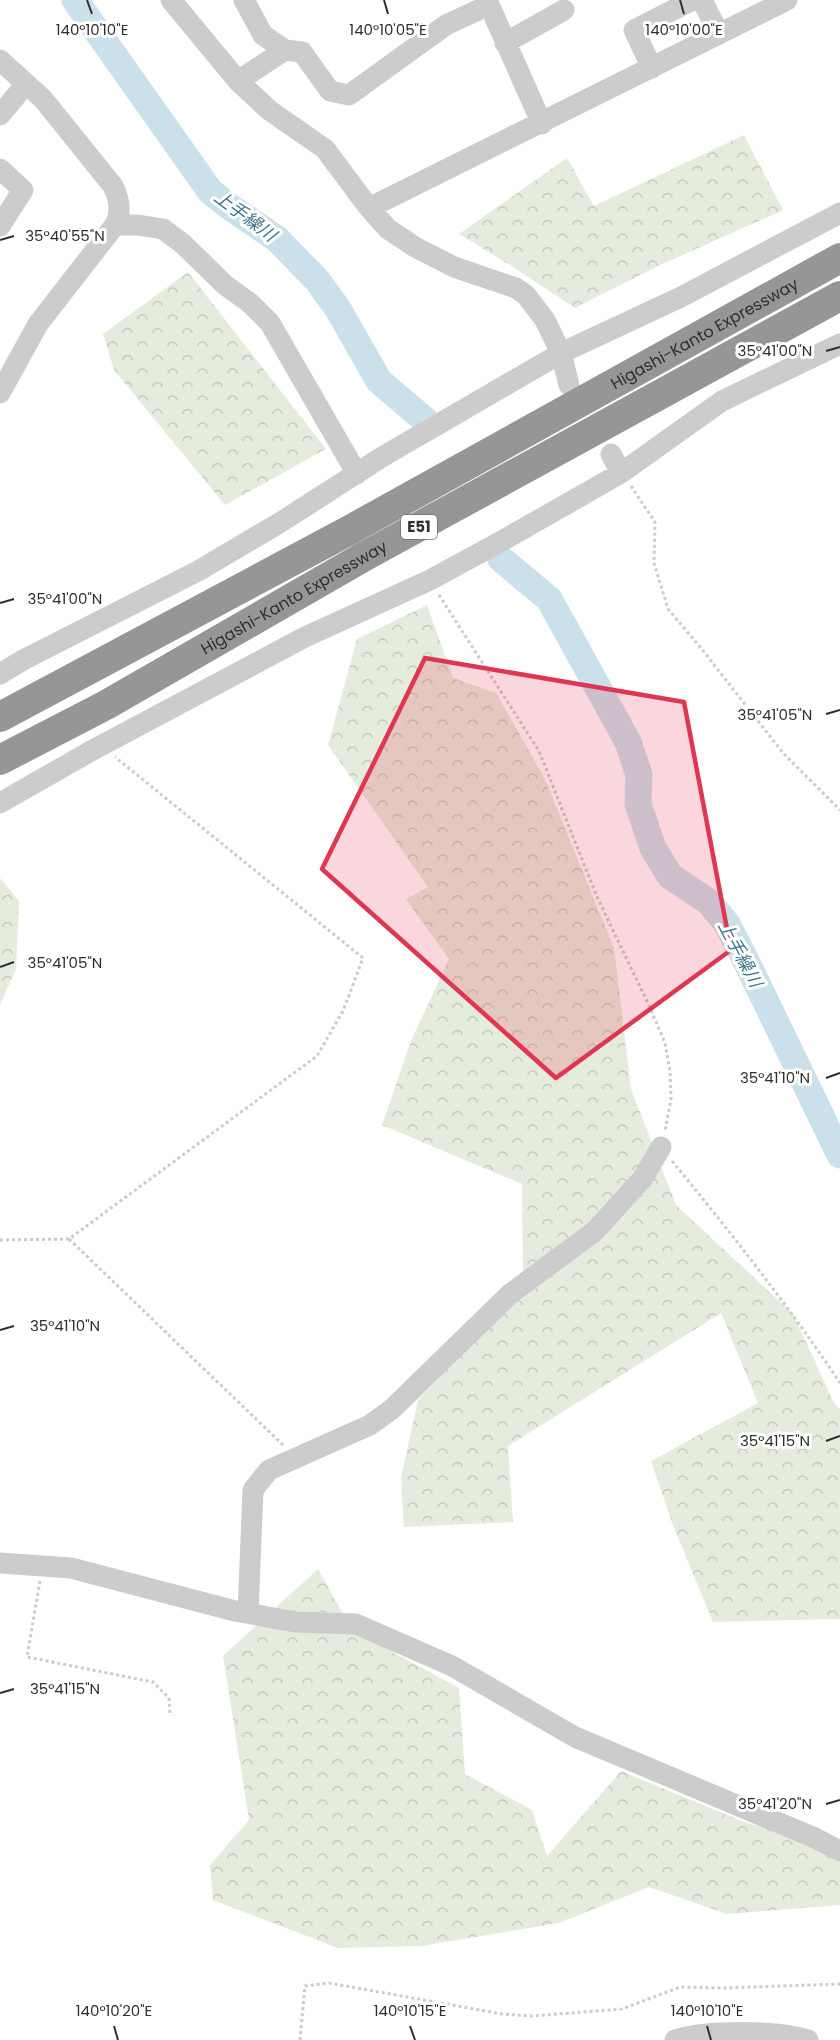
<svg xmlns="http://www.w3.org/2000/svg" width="840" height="2040" font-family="Poppins,'Noto Sans JP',sans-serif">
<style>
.forest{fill:url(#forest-crowns)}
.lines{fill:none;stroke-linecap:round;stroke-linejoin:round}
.river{stroke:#cae1eb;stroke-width:27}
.path{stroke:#ccc;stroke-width:3;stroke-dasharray:3 3;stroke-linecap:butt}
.minor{stroke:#ccc;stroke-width:21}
.highway{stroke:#969696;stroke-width:30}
.marked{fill:#df3751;fill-opacity:0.2;stroke:#df3751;stroke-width:4.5;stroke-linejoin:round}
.ticks{fill:none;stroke:#2f2f2f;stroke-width:2}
.labels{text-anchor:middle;stroke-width:6;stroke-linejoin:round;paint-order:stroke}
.shield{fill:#fff;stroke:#6d6d6d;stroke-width:1.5}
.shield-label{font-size:15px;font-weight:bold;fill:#2f2f2f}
.street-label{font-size:16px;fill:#2f2f2f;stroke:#fff}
.water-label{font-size:18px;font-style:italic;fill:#3f768e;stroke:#fff}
.ticks-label{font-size:15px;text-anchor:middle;fill:#2f2f2f;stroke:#fff;stroke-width:6;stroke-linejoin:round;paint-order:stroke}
</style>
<defs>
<pattern id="forest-crowns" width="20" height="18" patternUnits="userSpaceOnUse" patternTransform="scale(1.5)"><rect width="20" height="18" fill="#e6ecdd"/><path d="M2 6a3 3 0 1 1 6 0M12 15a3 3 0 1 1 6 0" fill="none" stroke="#c6cbbe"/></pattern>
</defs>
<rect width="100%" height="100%" fill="#fff"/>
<path class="forest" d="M744,135L783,210L658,266L575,308L510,265L459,234L567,158L594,206Z
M188,272L326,449L225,505L114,370L103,334Z
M427,605L453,678L496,693L545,779L614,948L631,1089L676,1205L793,1314L834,1403L840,1409V1619L713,1622L673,1525L651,1461L758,1403L721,1313L508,1446L513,1522L404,1527L401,1478L418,1400L484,1331L523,1278L522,1184L382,1125L411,1041L449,959L406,899L428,887L328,745L357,639Z
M0,878L19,901L16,969L0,1005Z
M318,1569L352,1630L459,1688L465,1774L532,1810L547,1856L621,1771L742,1821L840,1851V1905L727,1914L649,1887L559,1923L422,1946L338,1948L213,1900L210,1865L249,1820L223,1656Z"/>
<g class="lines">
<path class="river" d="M75,0L210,191L230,207L277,239L317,280L338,309L379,381L425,420
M501,559L549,599L628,742L639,775L638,804L653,848L670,876L709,902L727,924L749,967L840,1155"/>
<path class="path" d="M631,486L655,522L654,563L668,609L701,648L783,753L840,810
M439,595L539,751L597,897L646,999L665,1043L670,1071L671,1099L665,1131
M672,1161C731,1233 788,1305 840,1383
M69,1239L283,1445
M0,1240L69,1239L317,1056L343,1011L363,958L115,757
M40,1581L27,1657L153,1682L169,1698L170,1714
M300,2040L305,1986L329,1983L502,2014L532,2016L622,2009L680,1987L724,1988L840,1984"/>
<path class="minor" d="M171,0L238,81L269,110L325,149L369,208L388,229L415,247L454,267L516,288L526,295L545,320L561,353L569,385
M244,0L263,35L285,50
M487,0L542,124
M702,0L719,34
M505,43L564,10
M0,60L43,99L113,186C119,198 122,212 115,225L38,324L0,393
M652,68L634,30L693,0
M238,81L285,50L302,52L330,91L349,95L446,25L489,5
M0,115L26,84
M0,169L23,190L0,226
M369,208L787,0
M115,225H138L163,229L183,244L225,285L250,303L270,323L357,474
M611,454L621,473
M0,674L23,660L198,571L281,522L382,457L561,353L681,297L840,213
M0,803L91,751L305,637L430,580L500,542L621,473L722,401L840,344
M0,1563L71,1568L235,1611L295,1622L356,1624L452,1666L575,1737L815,1838L840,1851
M248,1613L253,1490L269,1470L370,1425L392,1409L510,1294L595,1231L643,1178L661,1147
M675,2040C707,2030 776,2030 808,2040"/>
<g class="highway">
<path id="s1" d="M0,717L348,531L840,258"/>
<path id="s2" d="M0,760L106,705L365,556L840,296"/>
</g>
</g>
<path class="marked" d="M425,658L684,702L731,950L556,1078L322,869Z"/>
<path class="ticks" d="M87,0L92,14M384,0L388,14M680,0L684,14M0,240L14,236M826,351L840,347M0,603L14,599M826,714L840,710M0,967L14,962M826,1078L840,1073M0,1330L14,1326M826,1441L840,1436M0,1693L14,1689M826,1804L840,1800M114,2026L118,2040M410,2026L415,2040M707,2026L711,2040"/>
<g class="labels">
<rect class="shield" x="401" y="515" width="36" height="24" rx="4.5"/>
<g class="shield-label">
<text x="419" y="532">E51</text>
</g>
<g class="street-label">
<text dy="6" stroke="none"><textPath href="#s1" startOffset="802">Higashi-Kanto Expressway</textPath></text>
<text dy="6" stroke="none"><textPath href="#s2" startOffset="336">Higashi-Kanto Expressway</textPath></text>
</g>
<g class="water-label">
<text transform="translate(245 216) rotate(37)" y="6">上手繰川</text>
<text transform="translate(740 954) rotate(62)" y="6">上手繰川</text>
</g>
</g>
<g class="ticks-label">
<text x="92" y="35">140°10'10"E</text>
<text x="388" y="35">140°10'05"E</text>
<text x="684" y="35">140°10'00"E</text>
<text x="65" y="241">35°40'55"N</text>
<text x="775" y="356">35°41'00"N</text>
<text x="65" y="604">35°41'00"N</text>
<text x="775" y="720">35°41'05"N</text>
<text x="65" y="968">35°41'05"N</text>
<text x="775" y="1083">35°41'10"N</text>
<text x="65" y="1331">35°41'10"N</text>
<text x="775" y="1446">35°41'15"N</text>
<text x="65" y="1694">35°41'15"N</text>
<text x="775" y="1809">35°41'20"N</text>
<text x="114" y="2016">140°10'20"E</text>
<text x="410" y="2016">140°10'15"E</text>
<text x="707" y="2016">140°10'10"E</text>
</g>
</svg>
